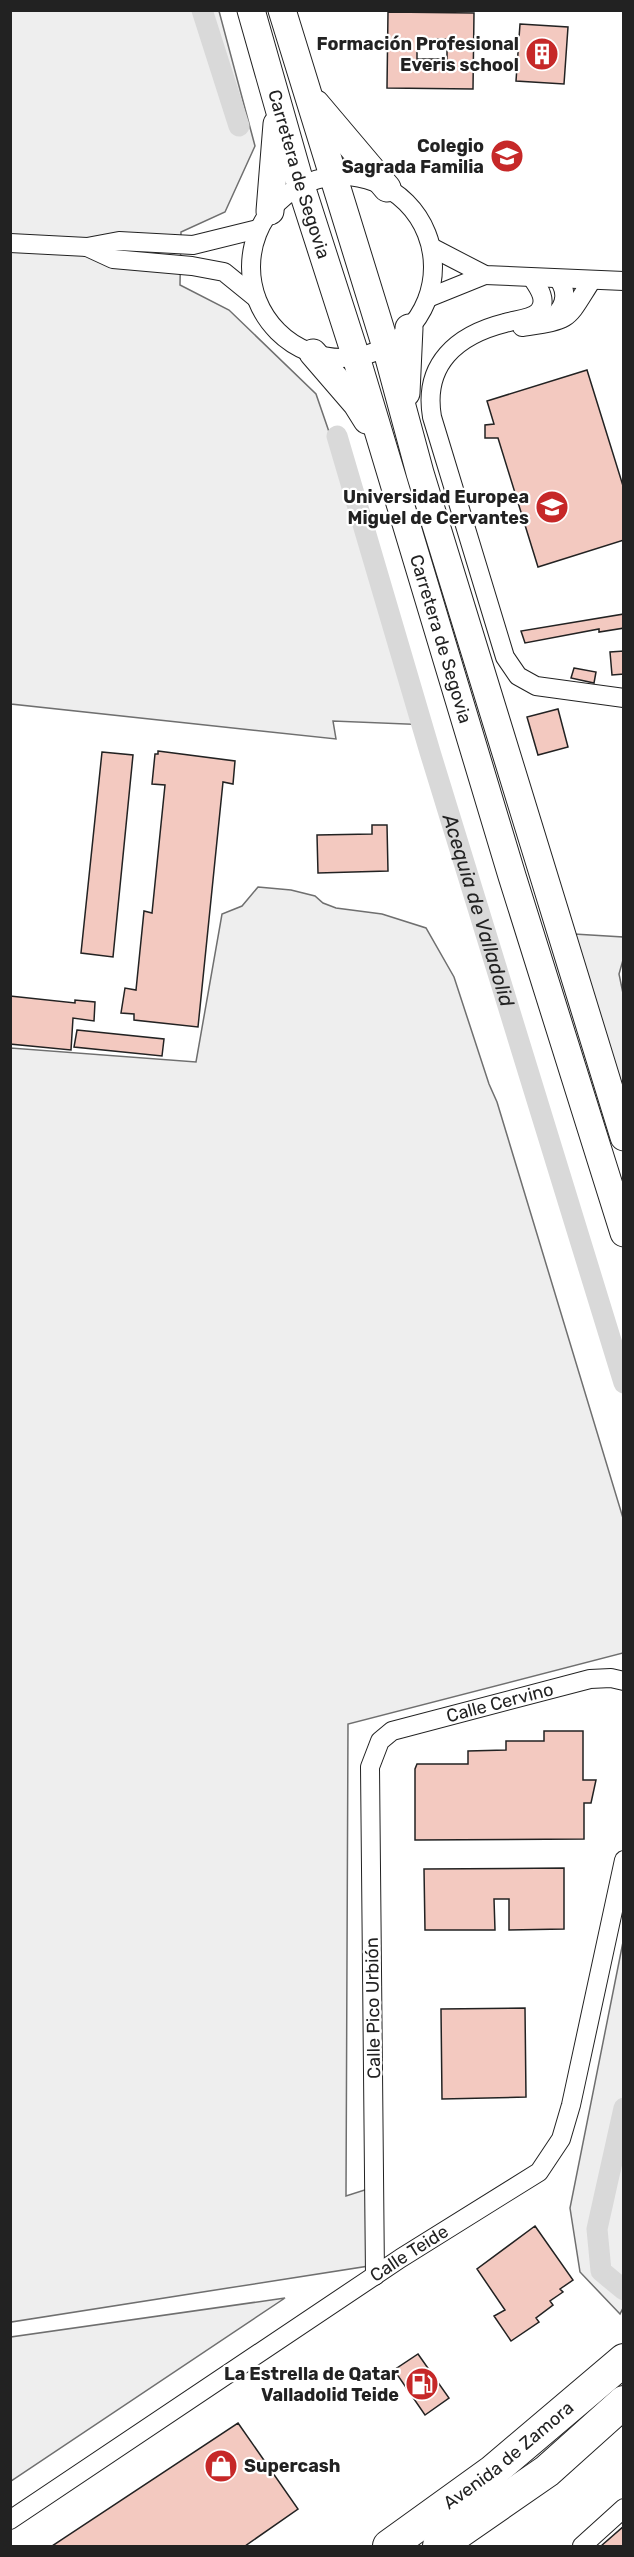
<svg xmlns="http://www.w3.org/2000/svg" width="634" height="2557" font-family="Rubik,sans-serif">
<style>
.green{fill:#eee;stroke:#6f6f6f;stroke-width:1.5}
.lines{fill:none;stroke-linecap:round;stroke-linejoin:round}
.canal{stroke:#d9d9d9;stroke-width:21}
.building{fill:#f3c9c0;stroke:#222;stroke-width:1.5;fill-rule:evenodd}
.street-casing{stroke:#222;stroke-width:20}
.primary-casing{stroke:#222;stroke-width:29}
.highway-casing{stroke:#222;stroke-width:34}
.street{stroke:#fff;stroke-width:18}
.primary{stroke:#fff;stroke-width:27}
.highway{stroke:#fff;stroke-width:32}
.labels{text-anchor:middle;stroke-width:4.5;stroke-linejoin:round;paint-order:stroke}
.poi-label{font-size:18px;font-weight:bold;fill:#222;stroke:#fff;text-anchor:end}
.street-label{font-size:18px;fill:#222;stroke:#fff}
.water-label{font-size:20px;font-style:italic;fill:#222;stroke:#fff}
</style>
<rect width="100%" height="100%" fill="#fff"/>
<path class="green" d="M11,11H219L255,146L225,212L181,232L180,285L229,310L316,394L430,725L333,721L336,739L11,704Z
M258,887L291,890L315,896L323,903L336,908L382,914L426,928L454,977L489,1084L497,1102L623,1518V1653L348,1724L346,2196L374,2187L375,2265L11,2322V1048L196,1062L222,914L242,906Z
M574,934L623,937V960L619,974L624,998L623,1096Z
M623,1942L624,2306L620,2314L580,2272L570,2208Z
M285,2298L11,2481V2337Z"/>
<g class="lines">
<g class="canal">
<path d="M202,10L239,126"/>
<path id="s1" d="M337,436L430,752L624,1383"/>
<path d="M624,2108L597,2229L601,2271L624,2290"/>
</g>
</g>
<path class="building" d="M388,12L474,13L473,89L387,88ZM417,39H447V59H417Z
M520,24L568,27L564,84L516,81Z
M587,370L624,489V540L538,567L498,438H485V425L494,424L487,401Z
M624,614V628L599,632V629L525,643L521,631Z
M624,651V674L612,675L610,652Z
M574,668L596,672L594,683L571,678Z
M558,709L568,747L538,755L527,717Z
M158,751L235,761L233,784L223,782L198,1027L134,1020V1014L121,1013L125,988L136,990L144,911L152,913L165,785L152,784L155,754H158Z
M102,752L133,755L113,957L81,953Z
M372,825H387L388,871L318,873L317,835L372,834Z
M10,996L75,1003V1000L95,1002L94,1021L73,1018L71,1050L10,1044Z
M77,1030L164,1039L162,1056L74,1047Z
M544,1731H583V1780H596L591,1803H584V1839L415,1840V1769L417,1764H468V1751L506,1750V1741H544Z
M564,1868V1929L509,1930V1899H494L495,1930H425L424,1869Z
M525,2008L526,2097L442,2099L441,2009Z
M535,2226L573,2280L560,2289L563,2292L550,2301L553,2305L536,2318L539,2322L511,2341L494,2316L505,2310L477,2269Z
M418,2354L449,2398L425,2415L394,2370Z
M238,2423L298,2509L245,2546H52Z
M624,2526V2546H601Z"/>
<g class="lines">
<g class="street-casing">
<g id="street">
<circle cx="342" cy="267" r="91"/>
<path d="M10,243L87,247L119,241L193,245L258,229"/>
<path d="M87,247L113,259L192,266L224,272L256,298"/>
<path d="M431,247L485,275L624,281"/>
<path d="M532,278C538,287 548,300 539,311C533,319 514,320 505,323C457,335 423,364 432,417L505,657L518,676L536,686L624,698"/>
<path d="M428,298L485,275"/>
<path d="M547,320C564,312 570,294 558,279"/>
<path d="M522,327C573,319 565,322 592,280"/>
<path id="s2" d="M375,2276L370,1767L380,1741L392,1731L590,1679L611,1678L624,1681"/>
<path id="s3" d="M10,2520L401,2258L539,2172L561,2139L571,2105L624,1860"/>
<path d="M582,2546L624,2508"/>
</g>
</g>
<g class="primary-casing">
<g id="primary">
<path id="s4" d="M251,10L301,186L356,357L512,876L624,1233"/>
<path d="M282,10L386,347L420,473L624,1137"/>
<path d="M316,104L387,188"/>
<path d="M270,211L277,124"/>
<path d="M313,353L357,404L367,420"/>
<path d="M406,393L409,328"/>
</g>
</g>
<g class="highway-casing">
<g id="highway">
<path id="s5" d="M389,2546L493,2471L624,2360"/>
<path d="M439,2546L547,2471L624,2402"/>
</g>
</g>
<use href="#street" class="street"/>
<use href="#primary" class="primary"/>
<use href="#highway" class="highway"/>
</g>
<defs>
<g id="building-disc" transform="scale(1.725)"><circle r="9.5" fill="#c62828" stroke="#fff"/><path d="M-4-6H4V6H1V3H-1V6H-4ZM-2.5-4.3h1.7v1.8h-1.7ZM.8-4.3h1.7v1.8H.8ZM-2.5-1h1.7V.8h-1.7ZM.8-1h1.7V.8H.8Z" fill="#fff"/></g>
<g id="school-disc" transform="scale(1.725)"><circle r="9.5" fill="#c62828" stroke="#fff"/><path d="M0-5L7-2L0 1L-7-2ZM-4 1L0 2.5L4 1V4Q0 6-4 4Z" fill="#fff"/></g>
<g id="university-disc" transform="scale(1.725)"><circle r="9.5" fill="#c62828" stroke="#fff"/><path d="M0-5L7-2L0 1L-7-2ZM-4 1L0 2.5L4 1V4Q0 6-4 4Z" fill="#fff"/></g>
<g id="fuel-disc" transform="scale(1.725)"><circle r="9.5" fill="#c62828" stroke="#fff"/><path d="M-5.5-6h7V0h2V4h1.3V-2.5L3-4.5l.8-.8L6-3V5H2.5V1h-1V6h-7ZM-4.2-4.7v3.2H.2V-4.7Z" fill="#fff"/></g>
<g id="shop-disc" transform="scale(1.725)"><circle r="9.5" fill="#c62828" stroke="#fff"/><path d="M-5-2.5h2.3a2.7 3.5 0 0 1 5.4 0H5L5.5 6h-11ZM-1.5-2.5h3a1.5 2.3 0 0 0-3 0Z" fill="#fff"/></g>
</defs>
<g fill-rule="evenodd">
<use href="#building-disc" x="542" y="54"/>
<use href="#school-disc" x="507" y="156"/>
<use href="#university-disc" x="552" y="507"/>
<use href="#fuel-disc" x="422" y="2384"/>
<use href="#shop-disc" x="221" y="2466"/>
</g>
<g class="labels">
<g class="poi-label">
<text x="519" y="50">Formación Profesional<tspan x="519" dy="21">Everis school</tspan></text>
<text x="484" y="152">Colegio<tspan x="484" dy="21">Sagrada Familia</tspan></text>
<text x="529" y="503">Universidad Europea<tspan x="529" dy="21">Miguel de Cervantes</tspan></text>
<text x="399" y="2380">La Estrella de Qatar<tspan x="399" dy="21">Valladolid Teide</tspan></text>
<text x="244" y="2472" text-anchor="start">Supercash</text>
</g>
<g class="street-label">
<text dy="6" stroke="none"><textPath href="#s4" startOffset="171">Carretera de Segovia</textPath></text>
<text dy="6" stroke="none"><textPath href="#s4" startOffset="657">Carretera de Segovia</textPath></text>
<text dy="6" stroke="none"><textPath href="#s2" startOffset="664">Calle Cervino</textPath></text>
<text transform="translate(373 2008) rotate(-91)" y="6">Calle Pico Urbión</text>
<text dy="6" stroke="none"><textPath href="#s3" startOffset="480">Calle Teide</textPath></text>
<text dy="6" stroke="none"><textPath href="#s5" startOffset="150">Avenida de Zamora</textPath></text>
</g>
<g class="water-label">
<text dy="7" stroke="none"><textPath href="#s1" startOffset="495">Acequia de Valladolid</textPath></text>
</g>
</g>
<rect width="634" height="2557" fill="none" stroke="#222222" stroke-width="24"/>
</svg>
